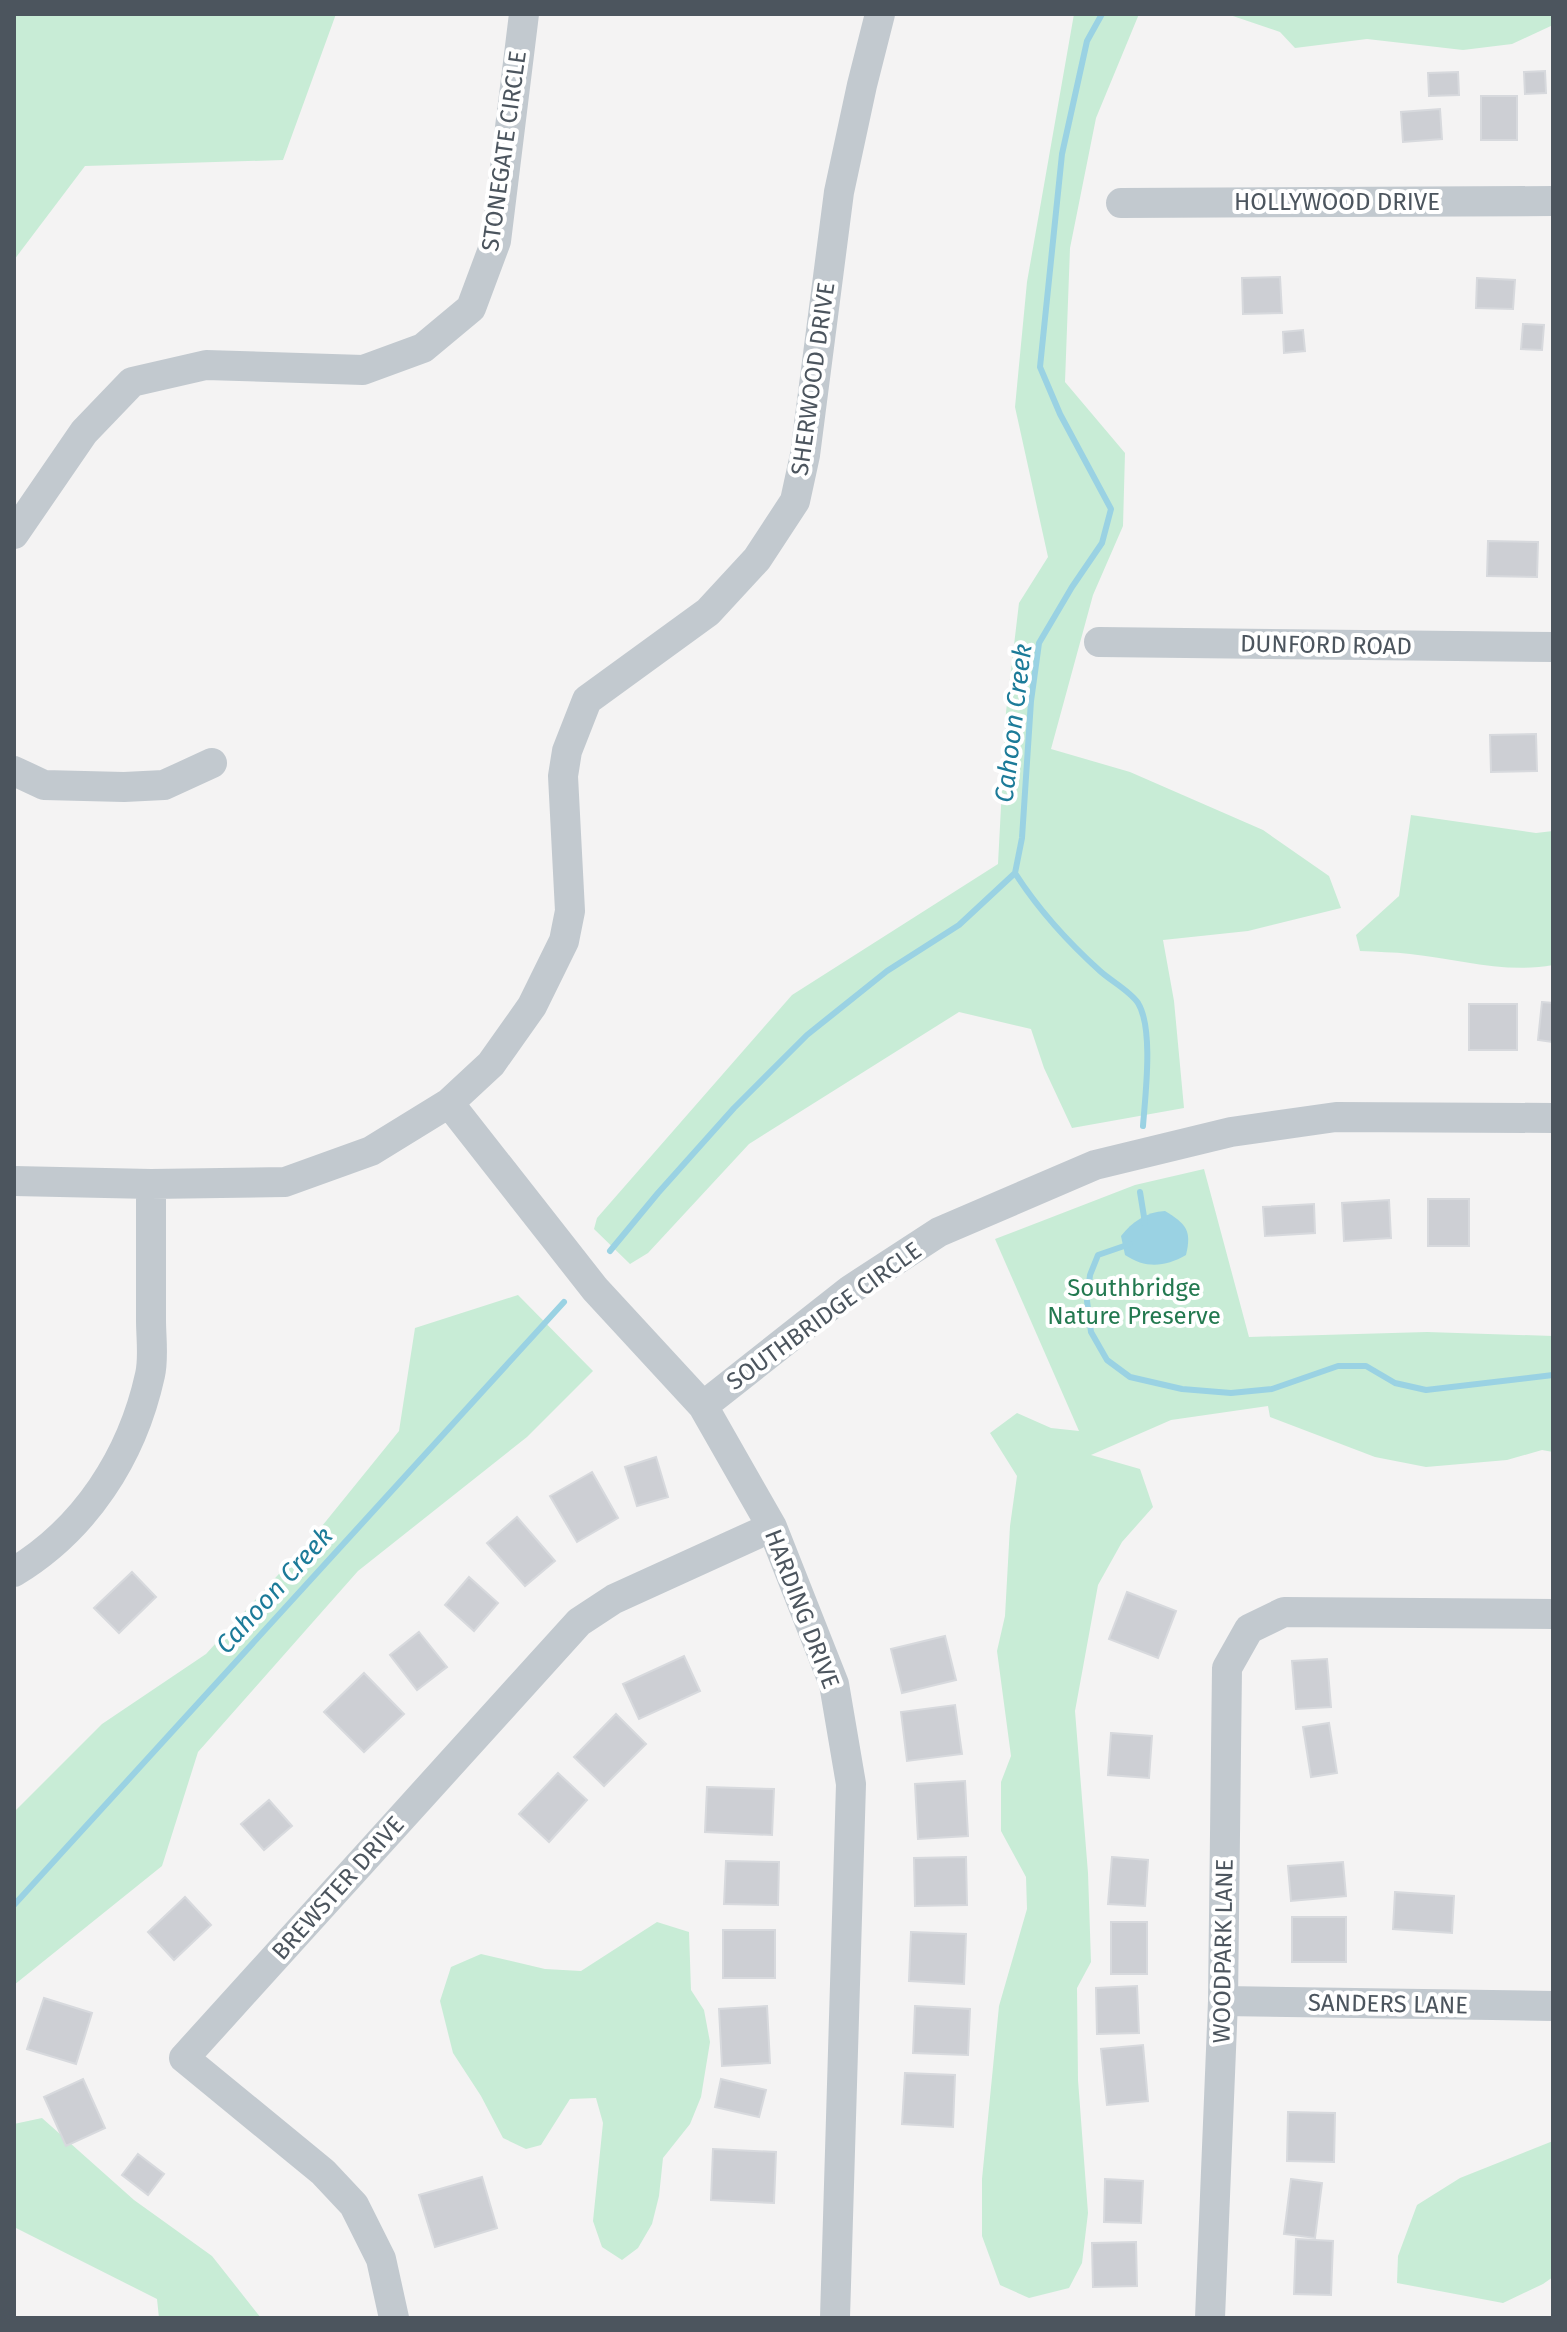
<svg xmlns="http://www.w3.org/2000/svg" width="1567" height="2332" font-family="'Fira Sans',sans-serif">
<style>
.green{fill:#c8ecd6}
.water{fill:#9ad2e3}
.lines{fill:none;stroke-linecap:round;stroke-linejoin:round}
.stream{stroke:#9ad2e3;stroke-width:6}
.building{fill:#cdcfd4;stroke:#d7d9dd;stroke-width:2}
.minor{stroke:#c2c9cf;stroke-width:30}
.labels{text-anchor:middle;stroke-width:8;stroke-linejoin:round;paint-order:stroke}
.street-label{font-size:24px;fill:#4c555e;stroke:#fff}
.park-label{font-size:24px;fill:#237950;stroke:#fff}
.water-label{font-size:26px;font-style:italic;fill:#1c7b99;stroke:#fff}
</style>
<rect width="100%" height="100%" fill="#f4f3f3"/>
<path class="green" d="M14,14H336L283,160L85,166L14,260L16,200L14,199Z
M1074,14H1139L1096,118L1070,248L1065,382L1125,453L1123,526L1093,595L1051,749L1130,772L1263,830L1329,876L1341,908L1248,931L1163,940L1174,1001L1184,1108L1072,1128L1044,1068L1031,1029L959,1012L749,1144L648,1253L630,1264L594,1229L597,1218L792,995L998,864L1006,712L1019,603L1048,557L1015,407L1027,282Z
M1227,14H1553V25L1512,44L1463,50L1367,39L1295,48L1280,32Z
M1411,815L1536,833L1553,831V965C1506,974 1457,959 1410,954C1394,952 1377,952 1360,951L1356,935L1399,896Z
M1204,1169L1249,1337L1427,1332L1553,1336V1452L1542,1450L1507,1460L1426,1467L1375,1457L1270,1417L1268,1406L1171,1420L1091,1455L1140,1469L1153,1507L1122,1542L1098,1585L1075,1711L1088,1873L1091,1962L1077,1988L1078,2080L1088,2213L1082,2263L1069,2288L1029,2298L1000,2285L982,2236V2179L999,2006L1027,1909L1026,1877L1001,1831V1782L1011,1756L997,1651L1005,1616L1010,1526L1017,1476L990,1433L1017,1413L1051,1428L1079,1431L995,1239L1135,1185Z
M518,1295L593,1371L527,1437L358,1571L198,1752L162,1866L14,1985V1812L102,1724L206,1654L318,1531L399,1431L415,1328Z
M657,1922L689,1932L691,1990L704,2010L710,2042L701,2097L690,2124L663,2158L659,2196L652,2224L638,2248L622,2260L602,2247L593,2221L603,2123L596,2098L570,2099L541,2145L526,2149L503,2138L481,2096L453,2053L440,2001L451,1967L481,1954L545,1969L581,1971Z
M42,2118L134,2200L212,2256L261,2318H159L157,2299L14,2227V2124Z
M1553,2141V2277L1543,2284L1503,2303L1397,2283L1398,2256L1417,2205L1460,2178Z"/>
<path class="water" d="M1165,1211C1186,1224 1192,1230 1186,1255C1165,1267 1146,1269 1125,1255L1121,1236C1132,1222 1146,1212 1165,1211Z"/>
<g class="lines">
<path class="stream" d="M1015,873C1038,909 1068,942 1100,971C1111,981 1130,991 1138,1003C1154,1029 1145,1097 1143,1126
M1140,1192L1145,1223
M1130,1244L1098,1255L1090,1275L1087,1301L1091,1332L1107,1360L1130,1377L1182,1389L1231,1393L1272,1389L1338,1366H1366L1395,1383L1426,1390L1553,1375
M610,1251L658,1193L734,1108L807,1035L887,971L959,925L1015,873L1022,838L1031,701L1039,643L1072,587L1102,543L1111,509L1060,414L1040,367L1062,154L1087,41L1102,14
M14,1905L564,1302"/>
</g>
<path class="building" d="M1545,71L1546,93L1525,94L1524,72Z
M1458,72L1459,95L1429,96L1428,73Z
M1481,96H1517V140H1481Z
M1440,109L1442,139L1403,142L1401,112Z
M1280,277L1282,313L1243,314L1242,278Z
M1477,278L1515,280L1513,309L1476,308Z
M1523,324L1544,325L1542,350L1521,349Z
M1303,330L1305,351L1284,353L1283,332Z
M1488,541L1538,542L1537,577L1487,576Z
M1536,734L1537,771L1491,772L1490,735Z
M1542,1002L1553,1003V1042L1538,1040Z
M1469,1004H1517V1050H1469Z
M1428,1199H1469V1246H1428Z
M1389,1200L1391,1238L1344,1241L1342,1203Z
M1314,1204L1315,1233L1265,1236L1263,1207Z
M656,1457L668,1497L637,1506L625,1467Z
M592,1472L618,1518L577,1542L550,1496Z
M517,1517L555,1561L525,1586L487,1543Z
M132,1572L156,1597L119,1633L94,1608Z
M469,1577L498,1603L474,1631L445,1605Z
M1127,1592L1176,1611L1158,1658L1109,1639Z
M419,1632L447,1667L417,1690L390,1655Z
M945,1636L956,1680L902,1693L891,1649Z
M684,1656L700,1691L639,1719L623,1684Z
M1327,1659L1331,1707L1296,1709L1292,1661Z
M364,1673L404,1714L364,1752L324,1712Z
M955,1705L962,1754L907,1761L901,1712Z
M616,1714L646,1744L604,1786L574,1757Z
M1329,1723L1337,1773L1311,1777L1303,1727Z
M1111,1733L1152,1736L1149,1778L1108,1775Z
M558,1773L587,1800L549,1842L519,1814Z
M965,1781L968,1836L918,1839L915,1784Z
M707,1787L774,1789L772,1835L705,1832Z
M269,1800L292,1826L264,1850L241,1824Z
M966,1857L967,1905L915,1906L914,1858Z
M1112,1857L1148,1860L1145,1906L1108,1904Z
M726,1861L779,1862L778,1905L724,1904Z
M1343,1862L1346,1896L1291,1901L1288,1866Z
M1395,1892L1454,1896L1452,1933L1393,1929Z
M185,1897L211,1925L174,1960L148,1932Z
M1292,1917H1346V1962H1292Z
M1111,1922H1147V1974H1111Z
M723,1930H775V1978H723Z
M911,1932L966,1934L964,1984L909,1981Z
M1137,1986L1139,2033L1097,2034L1096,1988Z
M44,1998L92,2013L76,2064L27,2049Z
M767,2006L770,2063L722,2066L719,2009Z
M915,2006L970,2009L968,2055L913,2053Z
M1143,2045L1148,2101L1107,2105L1101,2049Z
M905,2073L955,2075L953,2127L902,2124Z
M83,2079L105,2128L66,2146L44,2097Z
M721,2079L766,2090L759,2117L715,2107Z
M1288,2112L1335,2113L1334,2162L1287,2161Z
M713,2149L776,2152L774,2203L711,2200Z
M138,2154L164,2174L148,2195L122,2175Z
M482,2177L497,2228L435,2247L419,2195Z
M1105,2179L1143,2181L1141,2223L1104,2222Z
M1291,2179L1322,2183L1315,2238L1284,2234Z
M1296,2239L1333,2241L1331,2295L1294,2294Z
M1136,2242L1137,2286L1093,2287L1092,2243Z"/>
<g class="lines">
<path class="minor" d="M1121,203L1553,201
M14,534L84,432L132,382L206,365L363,370L423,348L471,308L496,241L524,14
M1099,642L1553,647
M14,771L44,785L124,787L164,785L212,763
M449,1103L595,1289L703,1406L772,1527L834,1684L851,1784L835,2318
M14,1181L151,1184L285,1182L371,1151L449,1103L491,1064L532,1006L564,941L570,911L563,776L567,751L587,700L708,612L757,559L795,501L805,455L839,192L862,85L880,14
M703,1406L850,1290L939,1232L1095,1165L1231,1132L1336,1117L1553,1118
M14,1572C85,1529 132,1457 150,1375C154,1358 151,1338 151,1320C151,1275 151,1230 151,1184
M1223,2001L1553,2006
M394,2318L381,2259L354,2205L323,2172L184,2058L579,1622L614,1599L772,1527
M1210,2318L1223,2001L1227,1668L1249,1629L1284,1612L1553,1614"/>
</g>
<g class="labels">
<g class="street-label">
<text transform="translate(504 151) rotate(-82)" y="8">STONEGATE CIRCLE</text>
<text x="1337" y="210">HOLLYWOOD DRIVE</text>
<text transform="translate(813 379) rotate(-82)" y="8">SHERWOOD DRIVE</text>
<text transform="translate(1326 645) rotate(1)" y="8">DUNFORD ROAD</text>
<text transform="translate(824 1316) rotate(-36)" y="8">SOUTHBRIDGE CIRCLE</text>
<text transform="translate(802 1609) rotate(69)" y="8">HARDING DRIVE</text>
<text transform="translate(338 1888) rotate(-48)" y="8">BREWSTER DRIVE</text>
<text transform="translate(1223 1951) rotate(-89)" y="8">WOODPARK LANE</text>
<text transform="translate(1388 2004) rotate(1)" y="8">SANDERS LANE</text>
</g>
<g class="park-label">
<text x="1134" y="1296">Southbridge<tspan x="1134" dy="28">Nature Preserve</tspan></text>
</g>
<g class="water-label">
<text transform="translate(1013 723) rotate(-83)" y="9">Cahoon Creek</text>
<text transform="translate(274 1590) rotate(-48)" y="9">Cahoon Creek</text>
</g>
</g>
<rect width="1567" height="2332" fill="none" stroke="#4c555e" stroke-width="32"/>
</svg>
